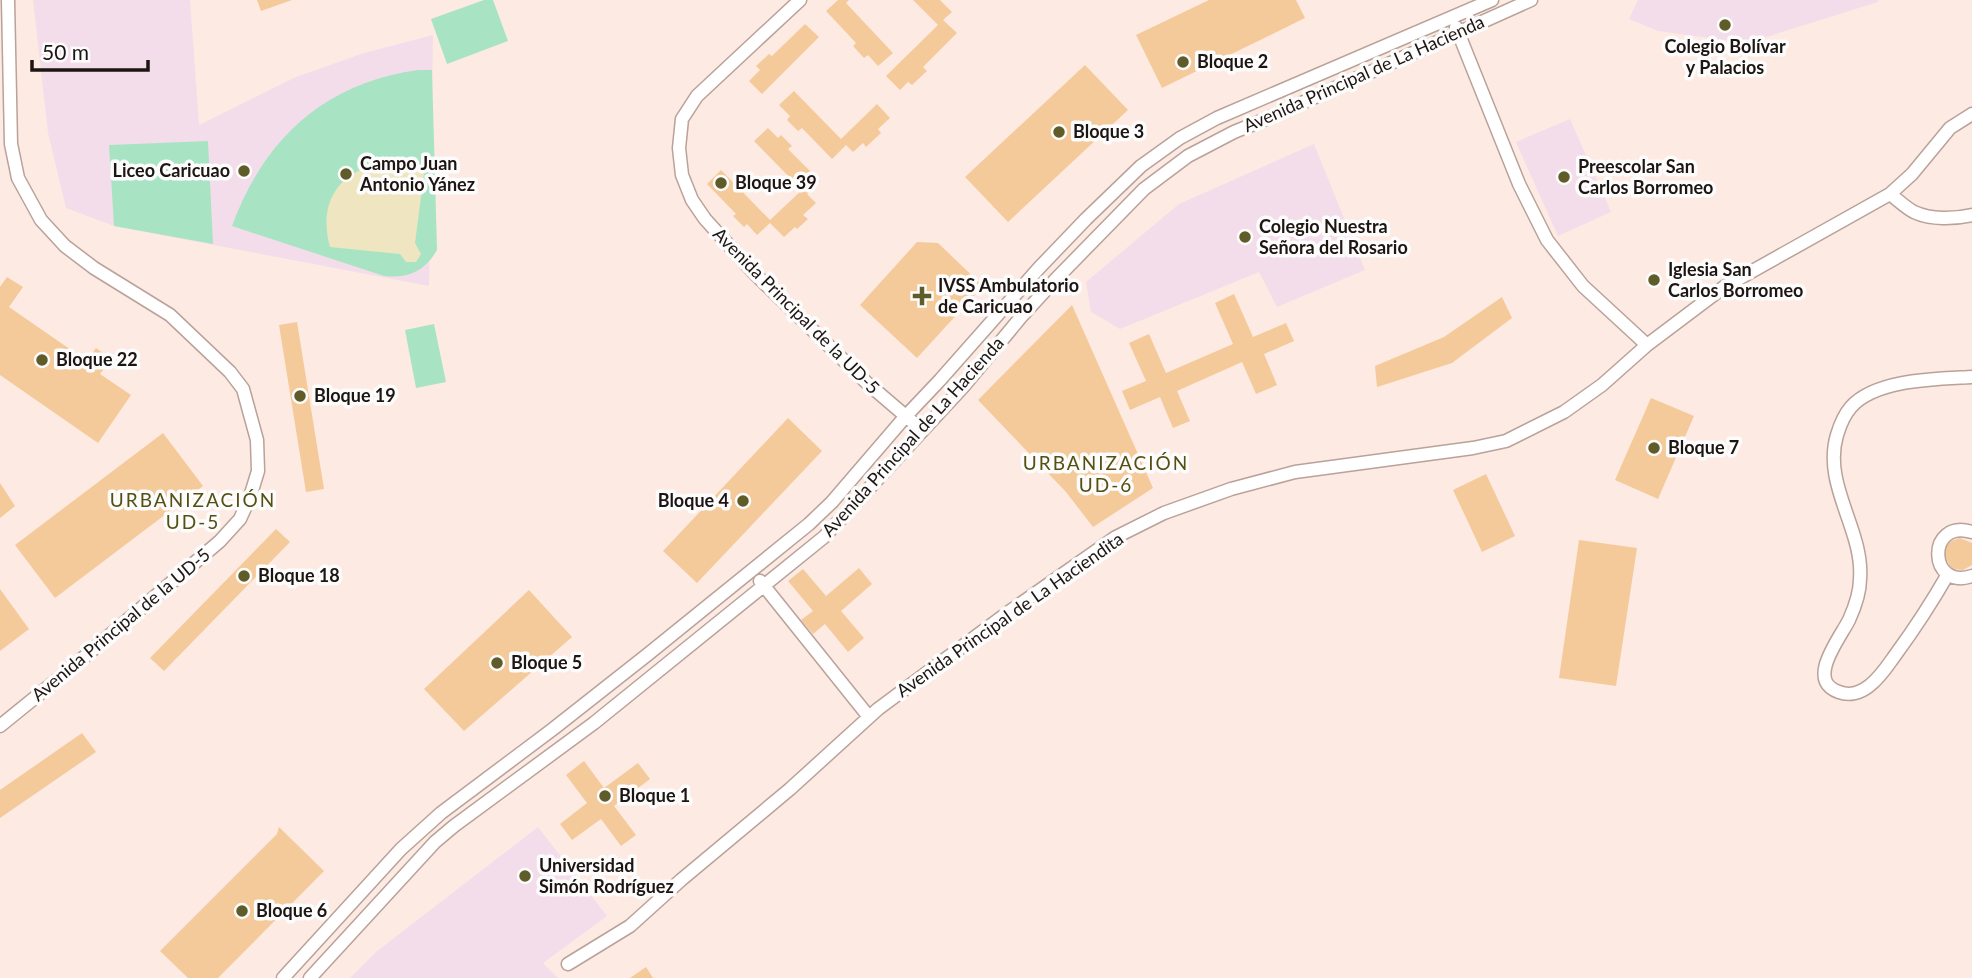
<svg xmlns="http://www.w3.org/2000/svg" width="1972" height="978" font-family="Lato,sans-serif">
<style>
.education{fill:#f4ddea}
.green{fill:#a8e4c4}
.sand{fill:#efe5c0}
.building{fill:#f5ca9a}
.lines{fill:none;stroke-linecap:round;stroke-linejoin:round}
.minor-casing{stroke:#b9a299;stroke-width:15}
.minor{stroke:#fff;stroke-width:12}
.poi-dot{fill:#605c29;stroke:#fcfcfc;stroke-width:2.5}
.labels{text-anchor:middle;stroke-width:7;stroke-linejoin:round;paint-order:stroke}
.poi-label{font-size:18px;font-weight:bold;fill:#1d1512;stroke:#fcfcfc;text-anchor:start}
.street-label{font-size:18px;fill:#1d1512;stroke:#fcfcfc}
.neighbourhood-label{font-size:19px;letter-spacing:2px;fill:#555012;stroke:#fcfcfc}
</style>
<rect width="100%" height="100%" fill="#fdeae2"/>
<path class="education" d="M33,0H190L199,125L296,77L364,53L433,35L429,286L114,226L66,208L48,133Z
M1638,0H1878V2L1747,43L1658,31L1629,19Z
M1570,119L1611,212L1558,236L1516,142Z
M1314,144L1365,270L1277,307L1259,272L1120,329L1091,312L1086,282L1179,204Z
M538,827L607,916L543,963L558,978H350L376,952Z"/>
<path class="green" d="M484,0H493L508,41L447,64L431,19Z
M418,70H432L437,250C425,271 408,279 384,276L232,226C264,139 324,83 418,70Z
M208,141L213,244L114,226L109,145Z
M434,324L446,382L416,388L405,330Z"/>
<path class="sand" d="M387,162L408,165L424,174L415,243L421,254L416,262H406L400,254L330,247C317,200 341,169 387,162Z"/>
<path class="building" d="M257,0H292L261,11Z
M838,0H849L846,3L893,53L878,66L868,55L864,58L853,46L856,43L826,11Z
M913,0H940L952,12L943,20L957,33L923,67L927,71L912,85L908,82L900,90L886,76L938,25Z
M1209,0H1296L1305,18L1162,88L1136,35Z
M805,24L819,37L762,94L749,81L760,70L756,66L769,54L772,56Z
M1085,65L1128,110L1008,222L965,177Z
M794,91L841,139L877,104L890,118L878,129L881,133L866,147L863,143L853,152L846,145L832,159L802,128L798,131L787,120L790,116L779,105Z
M768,128L778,138L781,135L792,146L788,149L820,181L807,194L816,203L803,215L808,219L797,229L795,227L784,237L770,223L757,235L747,224L744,227L733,216L736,214L707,184L721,170L770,220L802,190L754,141Z
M917,242L938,243L983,286L917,358L860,305Z
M7,277L23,287L9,307L87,361L96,348L111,359L100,374L131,395L98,443L0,375V287Z
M1234,294L1253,337L1286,323L1294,341L1264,354L1277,385L1256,394L1242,362L1177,391L1190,421L1173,428L1160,397L1130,410L1122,391L1146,381L1129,343L1149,334L1166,373L1233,344L1215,303Z
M1502,297L1512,318L1452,363L1377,387L1375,366L1444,337Z
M1072,305L1153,488L1093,527L1066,492L978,400Z
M297,322L324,489L306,492L279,325Z
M1651,398L1694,416L1658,499L1615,480Z
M788,418L822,451L697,583L663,551Z
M163,433L203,486L55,598L15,545Z
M1486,474L1515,536L1482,552L1453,490Z
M0,483L15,506L0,518Z
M276,529L290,542L164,671L150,658Z
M1960,538L1972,543V565L1963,570L1954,569L1950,566L1944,554L1947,545L1951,541Z
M1579,540L1637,548L1616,686L1559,678Z
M859,568L872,584L841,611L864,638L848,652L825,624L813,634L801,620L813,611L788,581L803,569L826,596Z
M0,589L29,629L0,651Z
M529,590L572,637L464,731L424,689Z
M82,733L96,752L0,818V790Z
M584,761L604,788L638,763L650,779L614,806L636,835L621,846L601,819L572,840L560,824L587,803L566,775Z
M279,827L324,871L218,978H188L160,951L277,834Z
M646,967L653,978H630Z"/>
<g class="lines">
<g class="minor-casing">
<path id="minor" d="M800,0L697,96L682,119L679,148L682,175L692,200L705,219L755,274L867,383L922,430
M1456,27L1519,184L1547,240L1583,286L1647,345
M1890,194C1898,200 1906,208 1914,212C1931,220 1954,219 1972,215
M1972,532C1926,518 1928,591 1972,576
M1948,574C1932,602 1915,628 1896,654C1888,665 1880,678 1869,686C1860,693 1849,696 1839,692C1805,681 1840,638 1849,620C1854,609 1860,592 1860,579C1864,530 1822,485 1837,435C1840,425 1844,415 1851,407C1876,379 1937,379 1972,377
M760,581L869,717
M0,726L69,670L220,541L240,519L250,497L258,471L257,440L243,389L230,372L170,315L94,268L65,246L41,220L18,178L11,144L8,0
M568,964L630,926L681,880L790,789L878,709L1006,614L1116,537L1164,513L1231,489L1295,472L1473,448L1506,441L1564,412L1602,385L1647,345L1724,287L1890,194L1912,174L1950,128L1972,114
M283,978L401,849L441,813L553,729L647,655L809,524L832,502L905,417L940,380L1039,268L1086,219L1141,166L1180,138L1217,118L1492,0
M310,978L435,842L454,826L594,723L824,537L963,387L1021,317L1055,280L1144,189L1188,156L1234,132L1266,119L1531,0"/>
</g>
<use href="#minor" class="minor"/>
</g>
<g class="poi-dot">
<circle cx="1725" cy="25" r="7"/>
<circle cx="1183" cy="62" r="7"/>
<circle cx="1059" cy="132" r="7"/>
<circle cx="244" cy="171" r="7"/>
<circle cx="346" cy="174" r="7"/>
<circle cx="1564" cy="177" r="7"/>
<circle cx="721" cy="183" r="7"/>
<circle cx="1245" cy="237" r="7"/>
<circle cx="1654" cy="280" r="7"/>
<path d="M918.5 285.5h7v7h7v7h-7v7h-7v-7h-7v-7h7z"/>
<circle cx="42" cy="360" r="7"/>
<circle cx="300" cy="396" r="7"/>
<circle cx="1654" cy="448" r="7"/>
<circle cx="743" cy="501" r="7"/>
<circle cx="244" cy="576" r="7"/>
<circle cx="497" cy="663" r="7"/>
<circle cx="605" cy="796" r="7"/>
<circle cx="525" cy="876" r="7"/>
<circle cx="242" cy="911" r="7"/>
</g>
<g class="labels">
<g class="poi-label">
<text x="1725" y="53" text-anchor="middle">Colegio Bolívar<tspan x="1725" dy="21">y Palacios</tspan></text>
<text x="1197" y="68">Bloque 2</text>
<text x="1073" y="138">Bloque 3</text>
<text x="360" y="170">Campo Juan<tspan x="360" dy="21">Antonio Yánez</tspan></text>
<text x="1578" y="173">Preescolar San<tspan x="1578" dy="21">Carlos Borromeo</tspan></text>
<text x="230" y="177" text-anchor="end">Liceo Caricuao</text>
<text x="735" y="189">Bloque 39</text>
<text x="1259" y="233">Colegio Nuestra<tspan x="1259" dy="21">Señora del Rosario</tspan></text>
<text x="1668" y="276">Iglesia San<tspan x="1668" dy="21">Carlos Borromeo</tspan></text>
<text x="938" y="292">IVSS Ambulatorio<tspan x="938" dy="21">de Caricuao</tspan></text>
<text x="56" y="366">Bloque 22</text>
<text x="314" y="402">Bloque 19</text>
<text x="1668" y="454">Bloque 7</text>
<text x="729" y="507" text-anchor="end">Bloque 4</text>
<text x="258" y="582">Bloque 18</text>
<text x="511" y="669">Bloque 5</text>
<text x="619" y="802">Bloque 1</text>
<text x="539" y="872">Universidad<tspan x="539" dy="21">Simón Rodríguez</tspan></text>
<text x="256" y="917">Bloque 6</text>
</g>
<g class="street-label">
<text transform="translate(1364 74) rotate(-24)" y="6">Avenida Principal de La Hacienda</text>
<text transform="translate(796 311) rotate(45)" y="6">Avenida Principal de la UD-5</text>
<text transform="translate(913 437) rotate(-48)" y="6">Avenida Principal de La Hacienda</text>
<text transform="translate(1010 615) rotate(-35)" y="6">Avenida Principal de La Haciendita</text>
<text transform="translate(121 625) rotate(-40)" y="6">Avenida Principal de la UD-5</text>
</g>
<g class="neighbourhood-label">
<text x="1106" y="470">URBANIZACIÓN<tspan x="1106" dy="22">UD-6</tspan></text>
<text x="193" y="507">URBANIZACIÓN<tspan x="193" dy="22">UD-5</tspan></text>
</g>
</g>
<path d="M32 60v10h116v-10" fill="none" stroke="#1d1512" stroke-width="3.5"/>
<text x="42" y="60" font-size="21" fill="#1d1512" stroke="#fcfcfc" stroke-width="5" paint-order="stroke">50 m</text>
</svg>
